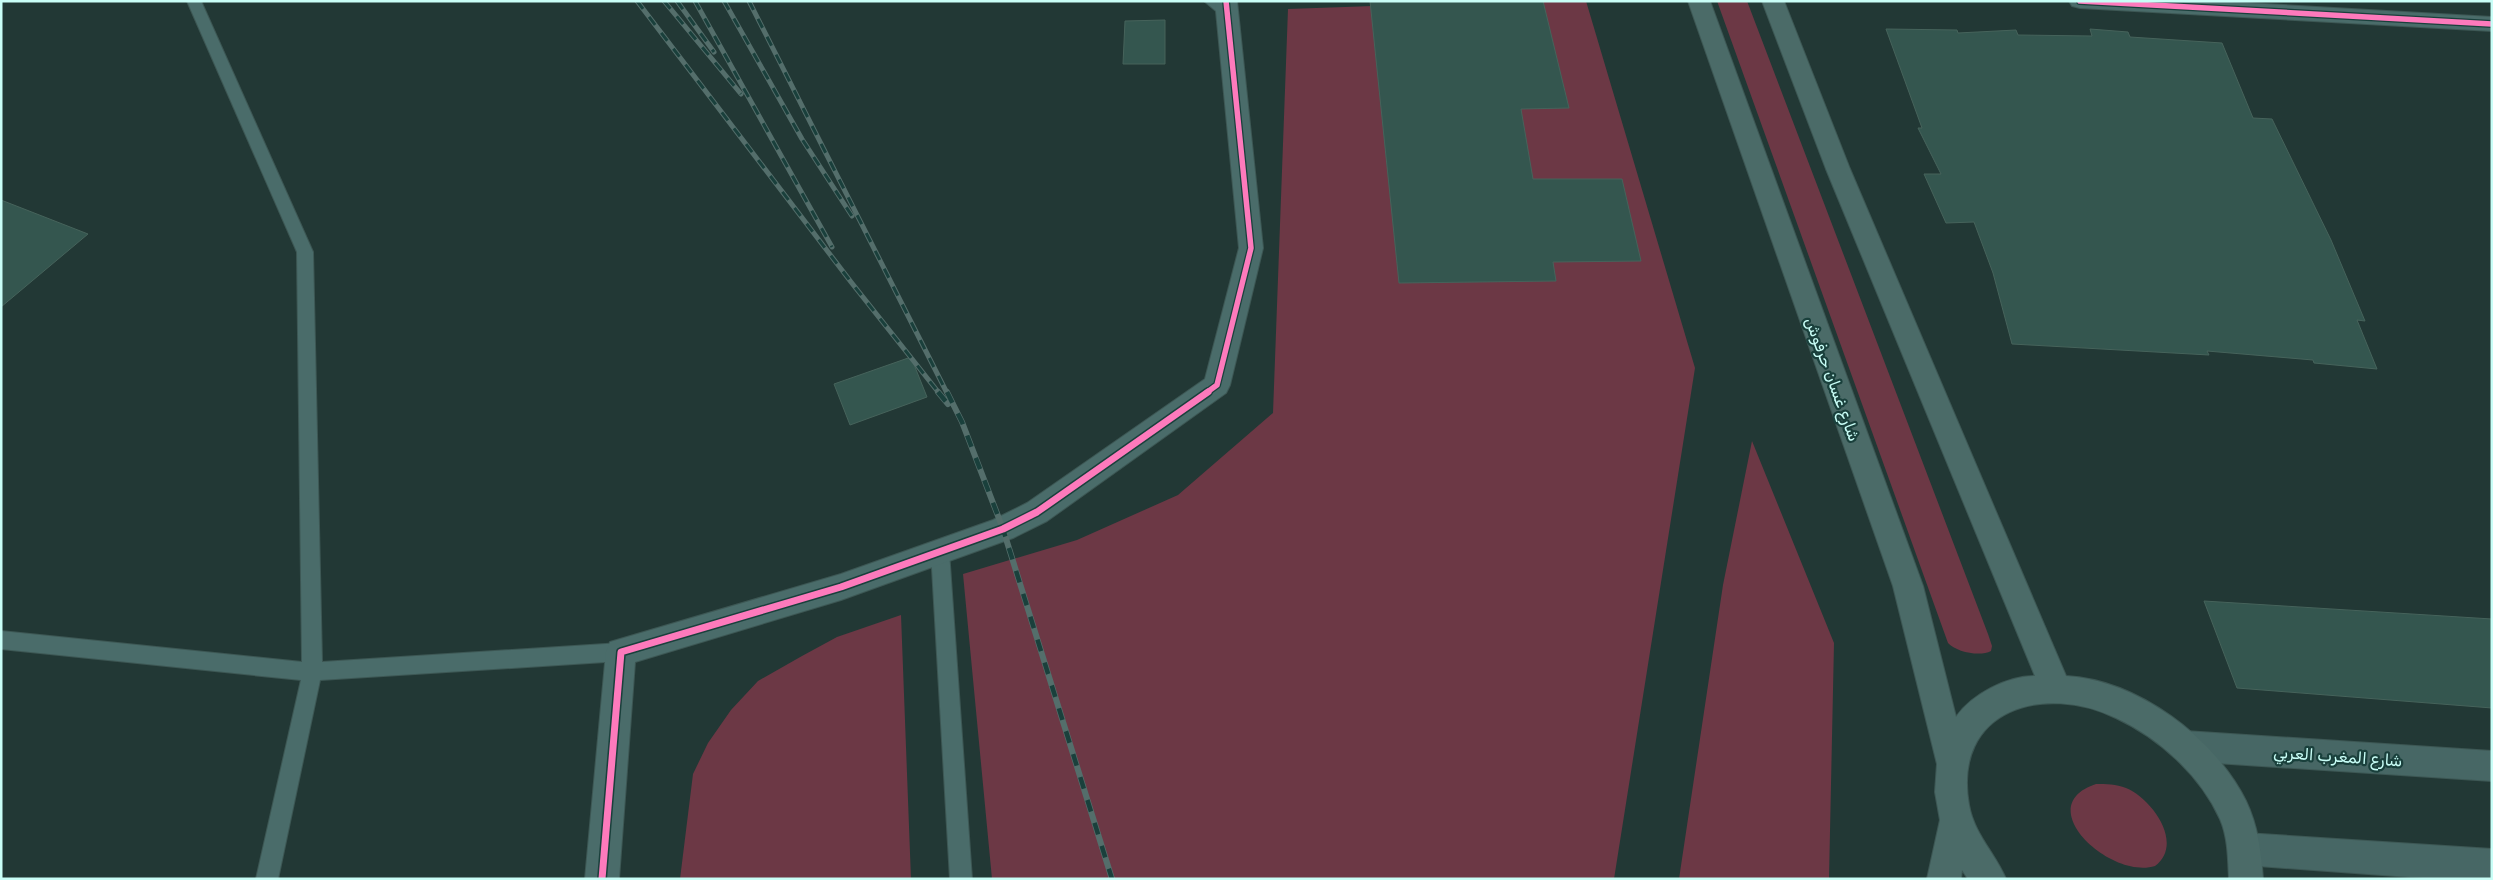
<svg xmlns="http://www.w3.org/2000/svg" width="2493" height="880" font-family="Rubik,'Noto Sans Arabic',sans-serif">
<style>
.green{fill:#6c3845}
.building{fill:#34564f;stroke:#46635b}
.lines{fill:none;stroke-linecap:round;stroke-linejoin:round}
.service-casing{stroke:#3d5754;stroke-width:2}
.minor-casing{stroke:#3d5754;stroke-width:2}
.secondary-casing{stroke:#3d5754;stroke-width:2}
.primary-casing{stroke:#3d5754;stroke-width:2}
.service{fill:#4a6c6a;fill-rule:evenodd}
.minor{fill:#4a6c6a;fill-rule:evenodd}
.secondary{fill:#476765;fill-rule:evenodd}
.primary{fill:#4b6b68;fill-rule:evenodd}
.rail-far1-casing{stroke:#546e6b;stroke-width:5}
.rail-casing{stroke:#546e6b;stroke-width:6}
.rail-far1{stroke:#1a403c;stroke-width:3;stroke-dasharray:10;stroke-linecap:butt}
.rail{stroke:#1a403c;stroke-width:4.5;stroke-dasharray:12;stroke-linecap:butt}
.cycleway-far1-casing{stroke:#1a403c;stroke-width:8}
.cycleway-casing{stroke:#1a403c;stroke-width:10}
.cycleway-far1{stroke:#fd7abc;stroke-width:5.5}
.cycleway{stroke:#fd7abc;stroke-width:7}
.labels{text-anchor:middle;stroke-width:4.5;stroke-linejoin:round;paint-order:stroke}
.street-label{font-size:16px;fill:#c9fef7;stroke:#1a403c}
</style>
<rect width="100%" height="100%" fill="#223835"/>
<path class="green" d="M1515,1H1586L1695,368L1614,879H992L963,574L1077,540L1178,495L1273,413L1288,9Z
M1717,1H1747L1988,634L1992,646L1991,651C1980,657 1956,652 1948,643Z
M1752,441L1834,643L1829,879H1679L1723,585Z
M901,615L911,879H680L693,774L708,743L731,710L758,681L802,656L837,637Z
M2096,784C2106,784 2116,784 2126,788C2151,798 2185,843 2155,866C2111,880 2029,806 2096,784Z"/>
<path class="building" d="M1370,1H1543L1569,108L1521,109L1533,179H1622L1641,261L1553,262L1556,281L1399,283Z
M1165,20V64H1123L1125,21Z
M1886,29L1957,30L1958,33L2016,30L2018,35L2092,36L2090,29L2128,32L2130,37L2222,43L2253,118L2272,119L2331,240L2365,321L2357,320L2377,369L2314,363L2313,360L2207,351L2209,355L2012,344L1993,273L1974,222L1946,223L1924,174H1941L1918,128H1922Z
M1,200L88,234L1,307Z
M911,357L927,397L850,425L834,384Z
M2204,601L2492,619V708L2237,688Z"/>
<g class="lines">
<g class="service-casing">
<path id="service" d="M187,1H201L313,252L322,662L621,643L628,646L631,652L628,658L621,661L320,680L278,879H256L301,680L1,649V631L302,662L297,252Z
M1204,1H1220L1234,13L1232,16H1222Z
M940,543L947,545L949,551L972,879H950L931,551L933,545Z"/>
</g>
<g class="minor-casing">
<path id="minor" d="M1215,1H1237L1263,248L1230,385L1226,393L1047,521L1013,538L841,600L635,662L619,879H585L606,652L610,642L841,574L993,520L1027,503L1205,379L1239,248Z
M2069,1H2212L2492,17V31L2080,8L2072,6Z"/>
</g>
<g class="secondary-casing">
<path id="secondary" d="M2185,731L2492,751V781L2185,761L2174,757L2169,746L2174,735Z
M2245,833L2492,849V879H2437L2245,865L2233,861L2229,849L2233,837Z"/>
</g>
<g class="primary-casing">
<path id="primary" d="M1688,1H1710L1923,586L1956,717C1972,694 2007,676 2035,676L1826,169L1762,1H1784L1850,169L2066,676C2138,680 2215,738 2246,801C2258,826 2261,852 2263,879H2229C2228,859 2228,837 2220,819C2200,775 2159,738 2116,718C2044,683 1952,709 1969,805C1974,834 1995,853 2006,879H1968L1962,870L1961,879H1927L1940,820L1935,792L1937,764L1893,586Z"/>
</g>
<use href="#service" class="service"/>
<use href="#minor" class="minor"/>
<use href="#secondary" class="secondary"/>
<use href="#primary" class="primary"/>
<g class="rail-far1-casing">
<path id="rail-far1" d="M637,1L851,282L939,393
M664,1L741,94
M677,1L714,52
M695,1L832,247
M724,1L802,139L852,216
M749,1L947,393"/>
</g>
<g class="rail-casing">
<path id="rail" d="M938,392L948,404
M947,392L962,422L1003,529L1112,879"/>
</g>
<use href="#rail-far1" class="rail-far1"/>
<use href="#rail" class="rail"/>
<g class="cycleway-far1-casing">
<path id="cycleway-far1" d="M2080,1L2492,24
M1206,393L1217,385L1251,248L1226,1"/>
</g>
<g class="cycleway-casing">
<path id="cycleway" d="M602,879L621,652L841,587L1003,529L1037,512L1208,392"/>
</g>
<use href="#cycleway-far1" class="cycleway-far1"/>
<use href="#cycleway" class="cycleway"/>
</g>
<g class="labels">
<g class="street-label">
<text transform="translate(1833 379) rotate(70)" y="6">شارع غسان حرفوش</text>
<text transform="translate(2338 756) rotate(4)" y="6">شارع المغرب العربي</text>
</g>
</g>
<rect width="2493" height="880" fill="none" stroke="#c9fef7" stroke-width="5"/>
</svg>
